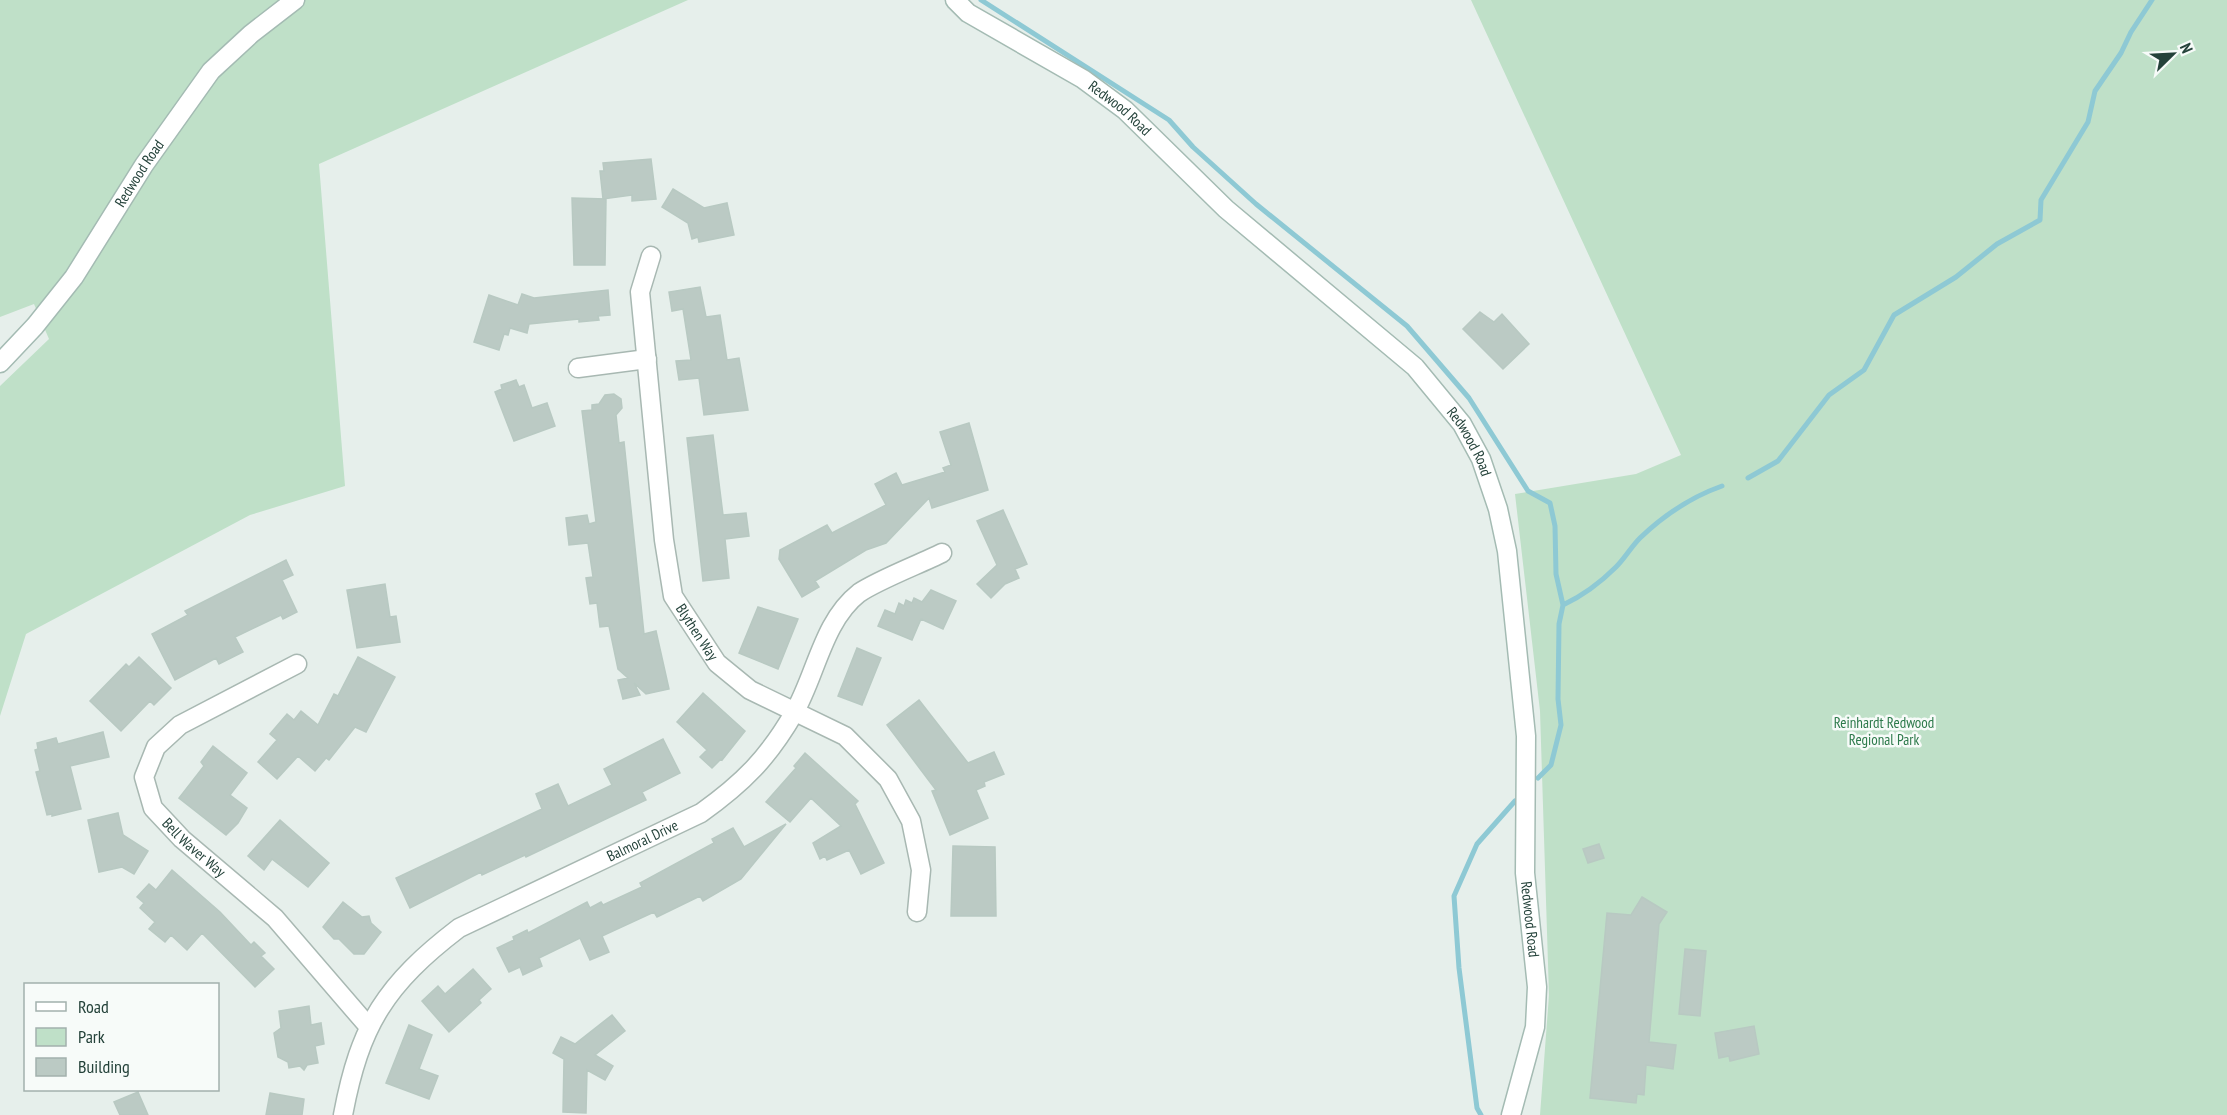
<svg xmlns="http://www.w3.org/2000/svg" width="2227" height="1115" font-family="'PT Sans Narrow',sans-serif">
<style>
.green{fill:#bfe0c8}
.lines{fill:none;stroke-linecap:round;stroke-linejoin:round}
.stream{stroke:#8ec9d4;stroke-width:5}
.building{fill:#bbcac4;stroke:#b8c9c2;stroke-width:1.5}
.minor-casing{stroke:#a8b8b2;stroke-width:21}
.secondary-casing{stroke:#a4bbb3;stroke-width:21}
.minor{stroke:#fff;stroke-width:18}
.secondary{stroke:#fff;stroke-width:18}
.labels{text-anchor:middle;stroke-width:5;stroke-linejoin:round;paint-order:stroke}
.street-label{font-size:15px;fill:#24423a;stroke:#f7fbf9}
.park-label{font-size:15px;fill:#2d7a4b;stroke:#f7fbf9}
</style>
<rect width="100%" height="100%" fill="#e6efeb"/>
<path class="green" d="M0,0H688L319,164L345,486L250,515L26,634L0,716V386L49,339L34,304L0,317Z
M1471,0H2227V1115H1540L1549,995L1540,711L1515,494L1636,474L1681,455Z"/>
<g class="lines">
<path class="stream" d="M981,0L1169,120L1193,147L1256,204L1407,326L1469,398L1528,491L1550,503L1555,526L1556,574L1563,605L1559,624L1558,699L1561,725L1551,765L1538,778
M1748,478L1778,461L1829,395L1864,370L1894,315L1956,277L1997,244L2040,220L2041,200L2088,122L2095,91L2121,53L2131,32L2152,0
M1563,605C1582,596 1601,582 1616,567C1625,558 1631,547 1640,538C1664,515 1691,497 1722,486
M1481,1115L1477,1108L1459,968L1454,896L1477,844L1515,801"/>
</g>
<path class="building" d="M651,159L656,199L632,201V195L603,199L600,171H604L603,163Z
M673,189L704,208L727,203L734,235L699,242L698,237L692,239L688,223L662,207Z
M572,198L606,199L605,265H574Z
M700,287L706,317L720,315L727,360L739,358L748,410L704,415L699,378L679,380L676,361L691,360L683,309L672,311L669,292Z
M608,290L610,315L598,316L599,320L579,322V319L529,324L527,333L510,328L508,335L504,334L499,350L474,342L489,295L518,305L522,294L534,298Z
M1480,312L1494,322L1502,314L1529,344L1503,369L1463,329Z
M516,380L519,387L524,385L532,408L547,403L555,426L514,441L495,392L502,389L501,385Z
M614,394L621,399L622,408L616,415L619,443L624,442L644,634L656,631L669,689L646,694L634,683L640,695L623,699L618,680L628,678L618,669L609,626L600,627L597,603L590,604L586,578L593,577L588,543L569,545L566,518L587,515L589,524L596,522L582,411L592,410V405L599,404L605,395Z
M969,423L988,490L932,508L929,498L886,543L866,550L815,581L819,587L802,597L779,559L780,550L827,525L832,533L886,505L875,484L896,473L902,485L945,472L943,468L951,465L940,432Z
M713,435L723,515L746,513L749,536L725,539L729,578L703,581L687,438Z
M1003,510L1027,564L1015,569L1019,578L1005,584L991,598L977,584L997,565L977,521Z
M286,560L293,575L282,580L297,612L283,619L281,615L235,637L243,652L219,664L216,658L175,680L152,634L188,615L185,611Z
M385,584L390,617L396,616L400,642L357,648L347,590Z
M931,590L956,601L943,629L921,619L912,640L878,626L885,610L895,614L899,603L904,606L906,600L912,603L914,598L922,602Z
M758,607L798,619L778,669L739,653Z
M857,648L881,658L862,705L838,696Z
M139,657L171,688L154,705L150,701L121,731L90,701L126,664L129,667Z
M358,657L395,677L366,732L355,727L329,760L326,758L315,771L298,756L277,779L258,762L277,740L270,734L287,714L294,720L301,711L318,725L334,694L338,696Z
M703,693L745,731L722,760L721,759L712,768L700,757L707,750L677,722Z
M919,700L968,763L994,752L1004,774L984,782L985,786L976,790L988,818L950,835L932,791L936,790L887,725Z
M103,732L109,757L70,766L81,809L52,816V814L47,815L36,772L40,771L35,750L38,749L37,743L56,738L58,744Z
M663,739L680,773L642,792L646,800L526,857L525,855L482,875L481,872L410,908L396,878L542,809L536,794L558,784L568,806L612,785L604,769Z
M213,746L247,773L230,795L247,808L238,823L226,835L179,798L204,766L201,762Z
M805,753L858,801L855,804L884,863L861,874L849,850L827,860L825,856L820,859L813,843L841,826L811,798L790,822L766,802L796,768L794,766Z
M118,813L123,835L148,851L134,874L122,867L99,872L88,820Z
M280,820L329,863L308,887L272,859L264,870L248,856Z
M786,824L741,879L703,901L700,896L657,917L654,912L602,936L609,952L590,960L580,938L539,958L542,966L523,975L520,967L509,972L497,948L514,940L513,937L527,930L528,933L587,902L590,908L601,902L603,905L642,887L640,883L714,843L712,839L733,828L744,847Z
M1599,844L1604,858L1588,863L1583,849Z
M953,846L995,847L996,916H951Z
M172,870L220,912L251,945L254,942L265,953L261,956L274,969L255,987L202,933L187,950L171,935L165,942L149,929L155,922L140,908L144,903L137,897L149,884L156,890Z
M1642,897L1667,912L1659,924L1649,1042L1676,1045L1673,1069L1646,1065L1644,1095L1637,1094L1636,1103L1590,1098L1607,913L1631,915Z
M343,902L362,917L369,916L371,923L381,932L364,954H354L339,939H334L323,927Z
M1685,949L1706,951L1700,1016L1679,1014Z
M473,969L491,989L479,1000L481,1003L449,1032L422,1001L438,986L445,994Z
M309,1006L311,1025L321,1023L324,1044L315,1046L318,1063L307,1065L304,1070L300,1066L289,1068L288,1062L278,1057L274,1033L281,1028L279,1011Z
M612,1015L625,1031L595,1055L613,1066L605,1080L587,1070L586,1113L563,1112L564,1059L553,1053L561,1037L575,1044Z
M409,1025L432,1035L419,1069L438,1076L429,1099L386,1083Z
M1754,1026L1759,1054L1730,1061L1729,1056L1719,1058L1715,1033Z
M138,1092L148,1115H120L114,1102Z
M270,1093L304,1099L302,1115H266Z"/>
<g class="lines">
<g class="minor-casing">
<g id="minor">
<path id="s1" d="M651,256L640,292L664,540L673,596L717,663L750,690L845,736L888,779L911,821L921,870L917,912"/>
<path d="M578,368L647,359"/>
<path id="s2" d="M297,664L180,725L156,747L144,777L153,808L182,839L275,918L368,1026"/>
<path id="s3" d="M343,1115C360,1024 386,984 459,928L701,813C743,783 768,758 794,713C816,675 823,621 859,593C878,580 920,564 942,553"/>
</g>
</g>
<g class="secondary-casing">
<g id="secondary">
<path id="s4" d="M955,0L968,13L1083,79L1125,110L1226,209L1415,367L1462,424L1481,459L1498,509L1507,551L1526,736L1525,873L1537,987L1535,1027L1511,1115"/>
<path id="s5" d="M0,363L35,326L74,277L144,165L211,71L251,34L295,0"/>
</g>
</g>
<use href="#minor" class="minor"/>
<use href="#secondary" class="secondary"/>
</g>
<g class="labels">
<g class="street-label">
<text dy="5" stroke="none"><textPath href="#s4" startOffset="198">Redwood Road</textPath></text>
<text dy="5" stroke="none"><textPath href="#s5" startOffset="236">Redwood Road</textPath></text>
<text dy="5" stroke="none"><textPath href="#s4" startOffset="684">Redwood Road</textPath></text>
<text dy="5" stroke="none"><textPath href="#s1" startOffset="387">Blythen Way</textPath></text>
<text dy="5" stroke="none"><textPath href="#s3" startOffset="430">Balmoral Drive</textPath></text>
<text dy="5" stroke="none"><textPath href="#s2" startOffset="286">Bell Waver Way</textPath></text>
<text dy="5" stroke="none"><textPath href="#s4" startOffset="1170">Redwood Road</textPath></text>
</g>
<g class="park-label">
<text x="1884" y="728">Reinhardt Redwood<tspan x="1884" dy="17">Regional Park</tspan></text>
</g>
</g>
<rect x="24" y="983" width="195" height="108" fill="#f7fbf9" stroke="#a3b1ad" stroke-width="1.5"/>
<rect x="36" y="1002" width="30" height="9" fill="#ffffff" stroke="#a3b1ad" stroke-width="1.5"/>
<text x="78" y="1013" font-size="18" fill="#24423a">Road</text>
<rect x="36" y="1028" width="30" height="18" fill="#bfe0c8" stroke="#a3b1ad" stroke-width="1.5"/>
<text x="78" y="1043" font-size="18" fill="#24423a">Park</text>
<rect x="36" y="1058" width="30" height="18" fill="#bbcac4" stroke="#a3b1ad" stroke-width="1.5"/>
<text x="78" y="1073" font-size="18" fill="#24423a">Building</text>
<g transform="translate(2173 54) rotate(66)" stroke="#f7fbf9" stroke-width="4.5" paint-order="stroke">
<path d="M0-4.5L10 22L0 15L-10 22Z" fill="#24423a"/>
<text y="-9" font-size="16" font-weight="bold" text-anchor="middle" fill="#24423a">N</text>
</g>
</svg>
